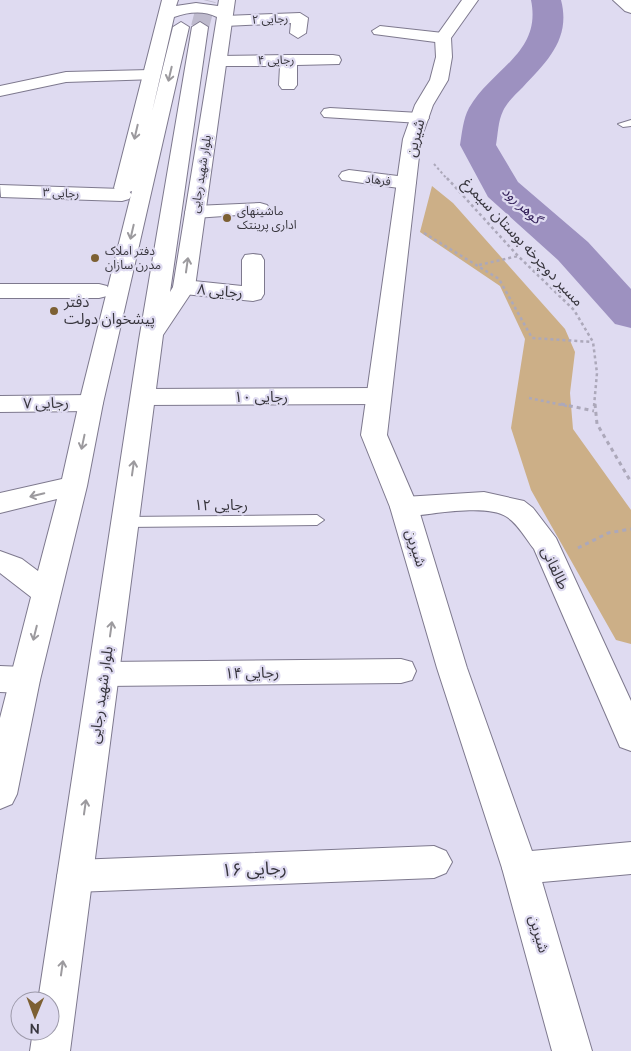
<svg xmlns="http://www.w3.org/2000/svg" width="631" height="1051" font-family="Ubuntu,'Noto Sans Arabic',sans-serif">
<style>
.green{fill:#ccaf87}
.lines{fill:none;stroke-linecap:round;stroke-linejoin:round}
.river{fill:#9d91c0;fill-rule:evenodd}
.primary-tunnel{stroke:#bebacd;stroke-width:18;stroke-dasharray:18 9;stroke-linecap:butt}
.lane-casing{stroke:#7e798e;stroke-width:2}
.street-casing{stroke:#7e798e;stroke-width:2}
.secondary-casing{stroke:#7e798e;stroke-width:2}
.primary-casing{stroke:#7e798e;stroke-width:2}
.path-far2{stroke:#aca8ba;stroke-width:2;stroke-dasharray:2.5 2.5;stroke-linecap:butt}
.path-far1{stroke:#aca8ba;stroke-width:2.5;stroke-dasharray:3 3;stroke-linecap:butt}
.path{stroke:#aca8ba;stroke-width:3;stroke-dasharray:4 4;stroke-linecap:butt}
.lane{fill:#fff;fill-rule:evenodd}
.street{fill:#fff;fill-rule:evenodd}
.secondary{fill:#fff;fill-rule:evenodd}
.primary{fill:#fff;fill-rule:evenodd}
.oneway{stroke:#9c9a9e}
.poi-dot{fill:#7d6033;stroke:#dfdbf1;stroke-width:2}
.labels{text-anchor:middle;stroke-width:4.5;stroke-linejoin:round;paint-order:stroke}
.far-street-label{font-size:12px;fill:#38363e;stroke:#dfdbf1}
.far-poi-label{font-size:12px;fill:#38363e;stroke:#dfdbf1;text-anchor:start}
.far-water-label{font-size:14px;font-style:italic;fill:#34215a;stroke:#dfdbf1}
.street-label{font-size:15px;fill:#38363e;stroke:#dfdbf1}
.poi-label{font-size:15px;fill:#38363e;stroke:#dfdbf1;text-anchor:start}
.near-street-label{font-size:18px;fill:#38363e;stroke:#dfdbf1}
</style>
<rect width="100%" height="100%" fill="#dfdbf1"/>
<path class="green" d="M432,186L453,203L565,329L575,352L570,393L573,429L631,510V644L616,640L531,490L511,428L525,339L500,286L420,232Z"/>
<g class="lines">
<path class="river" d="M531,0H561C571,38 548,61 523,87C516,94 507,102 503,111C498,121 498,134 496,145L518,182L588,242L631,289V328L615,324L558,260L488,197L460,145C462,133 463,119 469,108C492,68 542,53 531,0Z"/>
<path class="primary-tunnel" d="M200,27L207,0"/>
<g class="lane-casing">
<path id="lane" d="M631,120V126L623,127L618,124Z
M317,515L324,520L317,525L125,527L118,522L125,517Z"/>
</g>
<g class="street-casing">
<path id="street" d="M613,0H631V13L625,11Z
M300,13L308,18L306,33L298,38L290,33L291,23L225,26L217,21L225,16Z
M380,26L443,33L451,38L443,43L374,34L372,31Z
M289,55H333L339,56L341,60L339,64L297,65V85L294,89H282L279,85L280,66H219L213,65L211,61L213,57L219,56Z
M150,70L156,71L159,75L156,79L66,82L0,96V86L66,72Z
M330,108L420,113L426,114L429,118L426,122L420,123L324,117L321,113L324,109Z
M349,170L406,177L413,179L416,183L413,187L406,189L342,180L339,176L342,172Z
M0,185L122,189L129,191L132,195L129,199L122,201L1,197Z
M260,203L267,205L270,209L267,213L195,218L188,216L185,212L188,208L195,206Z
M253,254L261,255L264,260V294L261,299L253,301L184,294L176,292L173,287L176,282L184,280L242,286V260L245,255Z
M0,284H99L107,286L110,291L107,296L99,298H0Z
M379,388L388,390L391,396L388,402L379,404L143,405L134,403L131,397L134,391L143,389Z
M91,395L100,397L103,403L100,409L91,411L0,412V396Z
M484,492L524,501L533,508L556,538L631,701V751L620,747L534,549C526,539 518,524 507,517C486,503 429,515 404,517L394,514L390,507L394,500L404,497Z
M401,659L412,662L416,671L412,680L401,683L104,686L93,683L89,674L93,665L104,662Z
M0,666L24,667L35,671L40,680L35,689L24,693L0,692Z
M631,842V874L520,884L508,880L502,868L508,856L520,852Z
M434,846L446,851L452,862L446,873L434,878L75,892L62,888L57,876L62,864L75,860Z"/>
</g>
<g class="secondary-casing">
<path id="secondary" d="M462,0H478L451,38L452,57L448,80L433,105L421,139L387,435L418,507L467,668L538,868L592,1051H552L502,868L437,668L390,507L361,435L403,139L415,105L430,80L436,57L435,38Z"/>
</g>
<g class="primary-casing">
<path id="primary" d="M162,0H178L176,6L196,3L218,6L219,0H235L195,287L163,335L70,1051H30L33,1031H50V1001H38L139,340L192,27L200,22L208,27L170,292L173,287L217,17C203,10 188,12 174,17L152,112L173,27L181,22L189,27L103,403L87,486L40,680L17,794L12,804L0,809V718L31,597L0,573V551L22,559L38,571L57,499L0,513V493L62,479L79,403L132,191L124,194L117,192L114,188Z"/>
</g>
<path class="path-far2" d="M434,164L448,180"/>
<path class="path-far1" d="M447,178L518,256L574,310L593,342L597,373L594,406
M424,233L499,279L532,338L592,342
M479,265L518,256
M529,398L567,406"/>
<path class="path" d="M561,404L594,411
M595,404L597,424L631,482
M578,548L608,533L631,529"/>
<use href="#lane" class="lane"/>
<use href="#street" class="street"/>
<use href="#secondary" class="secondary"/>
<use href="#primary" class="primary"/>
</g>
<defs><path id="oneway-shaft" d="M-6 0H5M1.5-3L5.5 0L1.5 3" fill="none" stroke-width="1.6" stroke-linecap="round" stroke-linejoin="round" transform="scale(1.25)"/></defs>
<g class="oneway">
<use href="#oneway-shaft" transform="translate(170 74) rotate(103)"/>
<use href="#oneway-shaft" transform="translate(136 132) rotate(103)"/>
<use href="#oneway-shaft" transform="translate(132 232) rotate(103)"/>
<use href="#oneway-shaft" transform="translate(187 265) rotate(-82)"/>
<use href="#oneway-shaft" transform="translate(83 442) rotate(102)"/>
<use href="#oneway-shaft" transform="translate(133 468) rotate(-82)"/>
<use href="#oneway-shaft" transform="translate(37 495) rotate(167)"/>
<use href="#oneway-shaft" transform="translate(111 629) rotate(-82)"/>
<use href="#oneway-shaft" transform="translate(35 633) rotate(104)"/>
<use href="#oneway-shaft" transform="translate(85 807) rotate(-82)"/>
<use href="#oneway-shaft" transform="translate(62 968) rotate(-82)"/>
</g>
<g class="poi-dot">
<circle cx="227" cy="218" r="5"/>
<circle cx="95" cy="258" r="5"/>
<circle cx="54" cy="311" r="5"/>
</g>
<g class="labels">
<g class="far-street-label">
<text transform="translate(270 19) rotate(-2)" y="4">رجایی ۲</text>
<text transform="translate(276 60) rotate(-1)" y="4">رجایی ۴</text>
<text transform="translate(201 174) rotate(-81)" y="4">بلوار شهید رجایی</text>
<text transform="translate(378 180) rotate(7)" y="4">فرهاد</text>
<text transform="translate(61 193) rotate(2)" y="4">رجایی ۳</text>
</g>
<g class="far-poi-label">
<text x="237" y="215">ماشینهای<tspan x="237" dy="14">اداری پرینتک</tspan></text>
<text x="105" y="255">دفتر املاک<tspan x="105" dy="14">مدرن سازان</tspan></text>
</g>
<g class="far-water-label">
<text transform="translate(522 205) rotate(43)" y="5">گوهر رود</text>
</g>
<g class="street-label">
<text transform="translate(415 138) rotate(-76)" y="5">شیرین</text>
<text transform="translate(523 242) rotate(47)" y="5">مسیر دوچرخه بوستان سیمرغ</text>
<text transform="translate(220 291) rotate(5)" y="5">رجایی ۸</text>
<text x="261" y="402">رجایی ۱۰</text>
<text transform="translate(46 403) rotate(-1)" y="5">رجایی ۷</text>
<text x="221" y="510">رجایی ۱۲</text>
<text transform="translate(416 548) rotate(73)" y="5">شیرین</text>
<text transform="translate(555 568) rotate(65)" y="5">طالقانی</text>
<text transform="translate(252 673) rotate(-1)" y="5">رجایی ۱۴</text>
<text transform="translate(101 695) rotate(-82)" y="5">بلوار شهید رجایی</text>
<text transform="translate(539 934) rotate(74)" y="5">شیرین</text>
</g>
<g class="poi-label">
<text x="64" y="307">دفتر<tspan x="64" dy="17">پیشخوان دولت</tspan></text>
</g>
<g class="near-street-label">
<text transform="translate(254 869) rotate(-2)" y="6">رجایی ۱۶</text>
</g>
</g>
<g transform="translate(35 1016) rotate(181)"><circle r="24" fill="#dfdbf1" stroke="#9c99a9"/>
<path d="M0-4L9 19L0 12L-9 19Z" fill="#7d6033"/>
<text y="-8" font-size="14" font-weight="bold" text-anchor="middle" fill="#38363e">N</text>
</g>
</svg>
